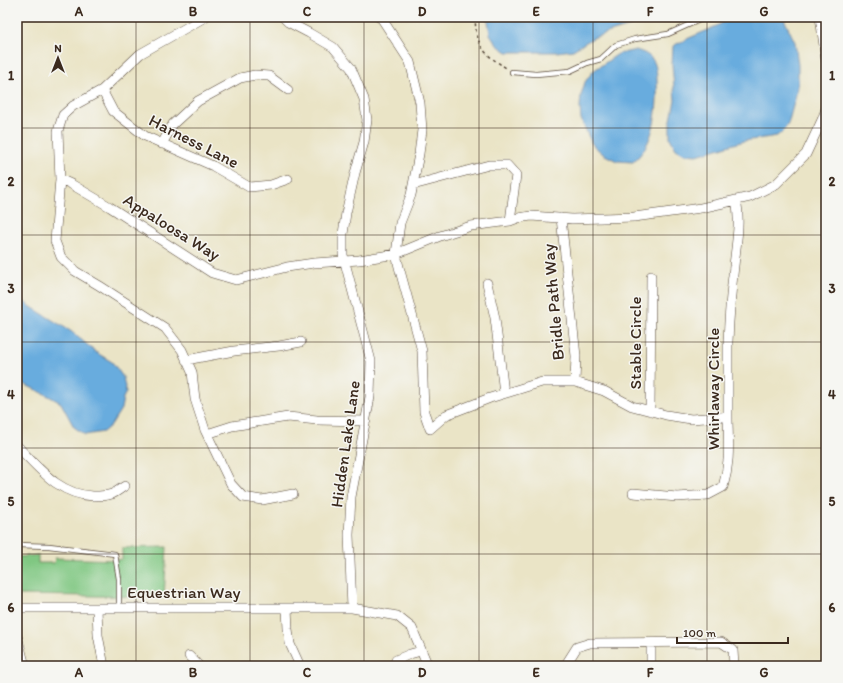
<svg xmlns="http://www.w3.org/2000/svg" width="843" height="683" font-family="Itim,sans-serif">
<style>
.green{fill:#80c782;stroke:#5e7850}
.water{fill:#68acde;stroke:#526b7e}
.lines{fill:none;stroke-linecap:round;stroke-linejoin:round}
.service-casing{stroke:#554637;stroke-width:6}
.minor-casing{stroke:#554637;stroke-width:10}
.path{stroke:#554637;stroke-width:1.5;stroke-dasharray:3 3;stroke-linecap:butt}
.service{stroke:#fff;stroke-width:4.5}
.minor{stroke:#fff;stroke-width:9}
.grid{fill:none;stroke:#3b2a1e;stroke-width:1;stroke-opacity:0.55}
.labels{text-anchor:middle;stroke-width:3;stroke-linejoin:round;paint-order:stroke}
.street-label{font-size:17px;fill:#3b2a1e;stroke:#f6f6f2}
.neatline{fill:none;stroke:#3b2a1e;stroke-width:1.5}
.grid-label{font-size:13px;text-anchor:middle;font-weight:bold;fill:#3b2a1e}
</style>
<rect width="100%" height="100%" fill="#f6f6f2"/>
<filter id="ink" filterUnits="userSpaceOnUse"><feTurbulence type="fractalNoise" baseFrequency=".025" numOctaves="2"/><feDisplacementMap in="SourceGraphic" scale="8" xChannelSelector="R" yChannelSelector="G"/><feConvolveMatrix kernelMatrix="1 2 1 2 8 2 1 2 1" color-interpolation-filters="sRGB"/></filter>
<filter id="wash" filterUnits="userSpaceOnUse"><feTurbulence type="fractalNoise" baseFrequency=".012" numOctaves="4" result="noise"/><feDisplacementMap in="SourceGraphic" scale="16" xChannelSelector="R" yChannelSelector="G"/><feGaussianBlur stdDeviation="0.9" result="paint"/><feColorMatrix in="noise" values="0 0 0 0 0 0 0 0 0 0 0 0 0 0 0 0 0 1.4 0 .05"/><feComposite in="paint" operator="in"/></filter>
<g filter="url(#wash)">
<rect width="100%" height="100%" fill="#eae4c6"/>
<path class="green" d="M167,547L164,597L17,595V557L38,555V563H54L55,558L115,560L122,559V548Z"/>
<path class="water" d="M488,17H659L607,33L593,38L573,50L557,52H507L497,45L490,34L488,21Z
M731,17H783L795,42L798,65V83L795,99L788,124L784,130L777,136L744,141L697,155L685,154L676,149L670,138V125L675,100L672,64L673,46C692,35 714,30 731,17Z
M636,50C642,52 648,54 652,59C656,63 657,73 657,79C658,107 656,143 633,162L617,161L603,154L592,144L581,119L580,107L581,95L585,82L593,71L618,54Z
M17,294L28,305L72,332L97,353L112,362L123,377L126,392L123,398L121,409L111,425L103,432L85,435L74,427L61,403L45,394L17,381Z"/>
</g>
<g filter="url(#ink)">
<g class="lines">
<g class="service-casing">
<path id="service" d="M512,72L536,74L570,71L587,63L601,59L616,45L635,39L668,34L706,17
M17,545L49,546L115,554L119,579V608"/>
</g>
<g class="minor-casing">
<path id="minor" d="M205,17L140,54L102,90L73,106L63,115L58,131L60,179L55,241L61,257L75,271L100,286L165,328L182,350L192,372L195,399L205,430L231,484L243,497L262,500L293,494
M283,17L288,22L309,33L333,47L351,68L364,99L367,120L364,142L355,173L346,213L343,234V255L371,361L370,397L351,497L349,535L352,608
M379,17L382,19L410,62L420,103L422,130L419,154L411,195L400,223L396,254L399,267L422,351L424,412L430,429L446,415L490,398L542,382H575L604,391L632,406L666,415L691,419L720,417L728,416
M820,17L826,60
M102,90L113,111L145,136L213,166L249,187L271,185L288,179
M162,144L173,124L198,101L240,78L255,75L269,76L288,90
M60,179L71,184L110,207L212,273L236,280L287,267L314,263L359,260L396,254L440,236L471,226L510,221L518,218L531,216L572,219L634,217L701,208L750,197L776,184L806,154L822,120L826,109
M413,185L489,165H507L516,175L510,221
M561,218L576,356L575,382
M487,283L495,318L504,393
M186,360L234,351L279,346L301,342
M650,411L651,276
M207,434L232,426L288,417L317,420L366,421
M17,446C39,468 59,495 93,496C99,496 106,496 112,494C117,492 121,488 125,486
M633,493L677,497L708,495L723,487C731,460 728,442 728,415C728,391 728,366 728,342C729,317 731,291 734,266C736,245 741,221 736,200
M17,608H352L397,616L412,628L428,666
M97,608L98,635L104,666
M287,608L288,629L290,644L300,666
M17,636L25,666
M189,656L199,666
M394,666L396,660L410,654L421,651
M565,666L577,647L590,643L721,642L733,650L734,666
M651,666V643"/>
</g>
<path class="path" d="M475,17C476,46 483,54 508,69"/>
<use href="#service" class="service"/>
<use href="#minor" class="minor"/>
</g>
</g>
<path class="grid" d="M136,17V666M250,17V666M364,17V666M479,17V666M593,17V666M707,17V666M17,128H826M17,235H826M17,342H826M17,448H826M17,554H826"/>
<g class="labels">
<g class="street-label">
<text transform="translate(194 141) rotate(27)" y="6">Harness Lane</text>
<text transform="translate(172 227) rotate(32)" y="6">Appaloosa Way</text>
<text transform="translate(553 302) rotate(-95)" y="6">Bridle Path Way</text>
<text transform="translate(635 343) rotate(-90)" y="6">Stable Circle</text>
<text transform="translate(713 389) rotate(-90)" y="6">Whirlaway Circle</text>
<text transform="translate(345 444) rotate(-82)" y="6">Hidden Lake Lane</text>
<text x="184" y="598">Equestrian Way</text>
</g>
</g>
<rect width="843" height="683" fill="none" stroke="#f6f6f2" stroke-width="44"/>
<g transform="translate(58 58)" stroke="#f6f6f2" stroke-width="3" paint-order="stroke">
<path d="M0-3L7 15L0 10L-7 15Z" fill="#3b2a1e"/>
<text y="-6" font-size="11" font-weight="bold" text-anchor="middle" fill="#3b2a1e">N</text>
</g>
<path d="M677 637v6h111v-6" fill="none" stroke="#3b2a1e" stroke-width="2"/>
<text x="683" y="637" font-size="12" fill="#3b2a1e" stroke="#f6f6f2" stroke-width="3" paint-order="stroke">100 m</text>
<rect x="22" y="22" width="799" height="639" class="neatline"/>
<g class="grid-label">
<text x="79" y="16">A</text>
<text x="193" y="16">B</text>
<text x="307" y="16">C</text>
<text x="422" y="16">D</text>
<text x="536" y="16">E</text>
<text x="650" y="16">F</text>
<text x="764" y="16">G</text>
<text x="11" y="80">1</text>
<text x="832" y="80">1</text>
<text x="11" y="186">2</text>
<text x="832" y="186">2</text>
<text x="11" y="293">3</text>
<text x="832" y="293">3</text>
<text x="11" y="399">4</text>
<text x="832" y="399">4</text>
<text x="11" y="506">5</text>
<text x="832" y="506">5</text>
<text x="11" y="612">6</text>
<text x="832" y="612">6</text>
<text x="79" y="677">A</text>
<text x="193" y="677">B</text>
<text x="307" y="677">C</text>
<text x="422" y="677">D</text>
<text x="536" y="677">E</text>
<text x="650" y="677">F</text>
<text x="764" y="677">G</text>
</g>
</svg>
